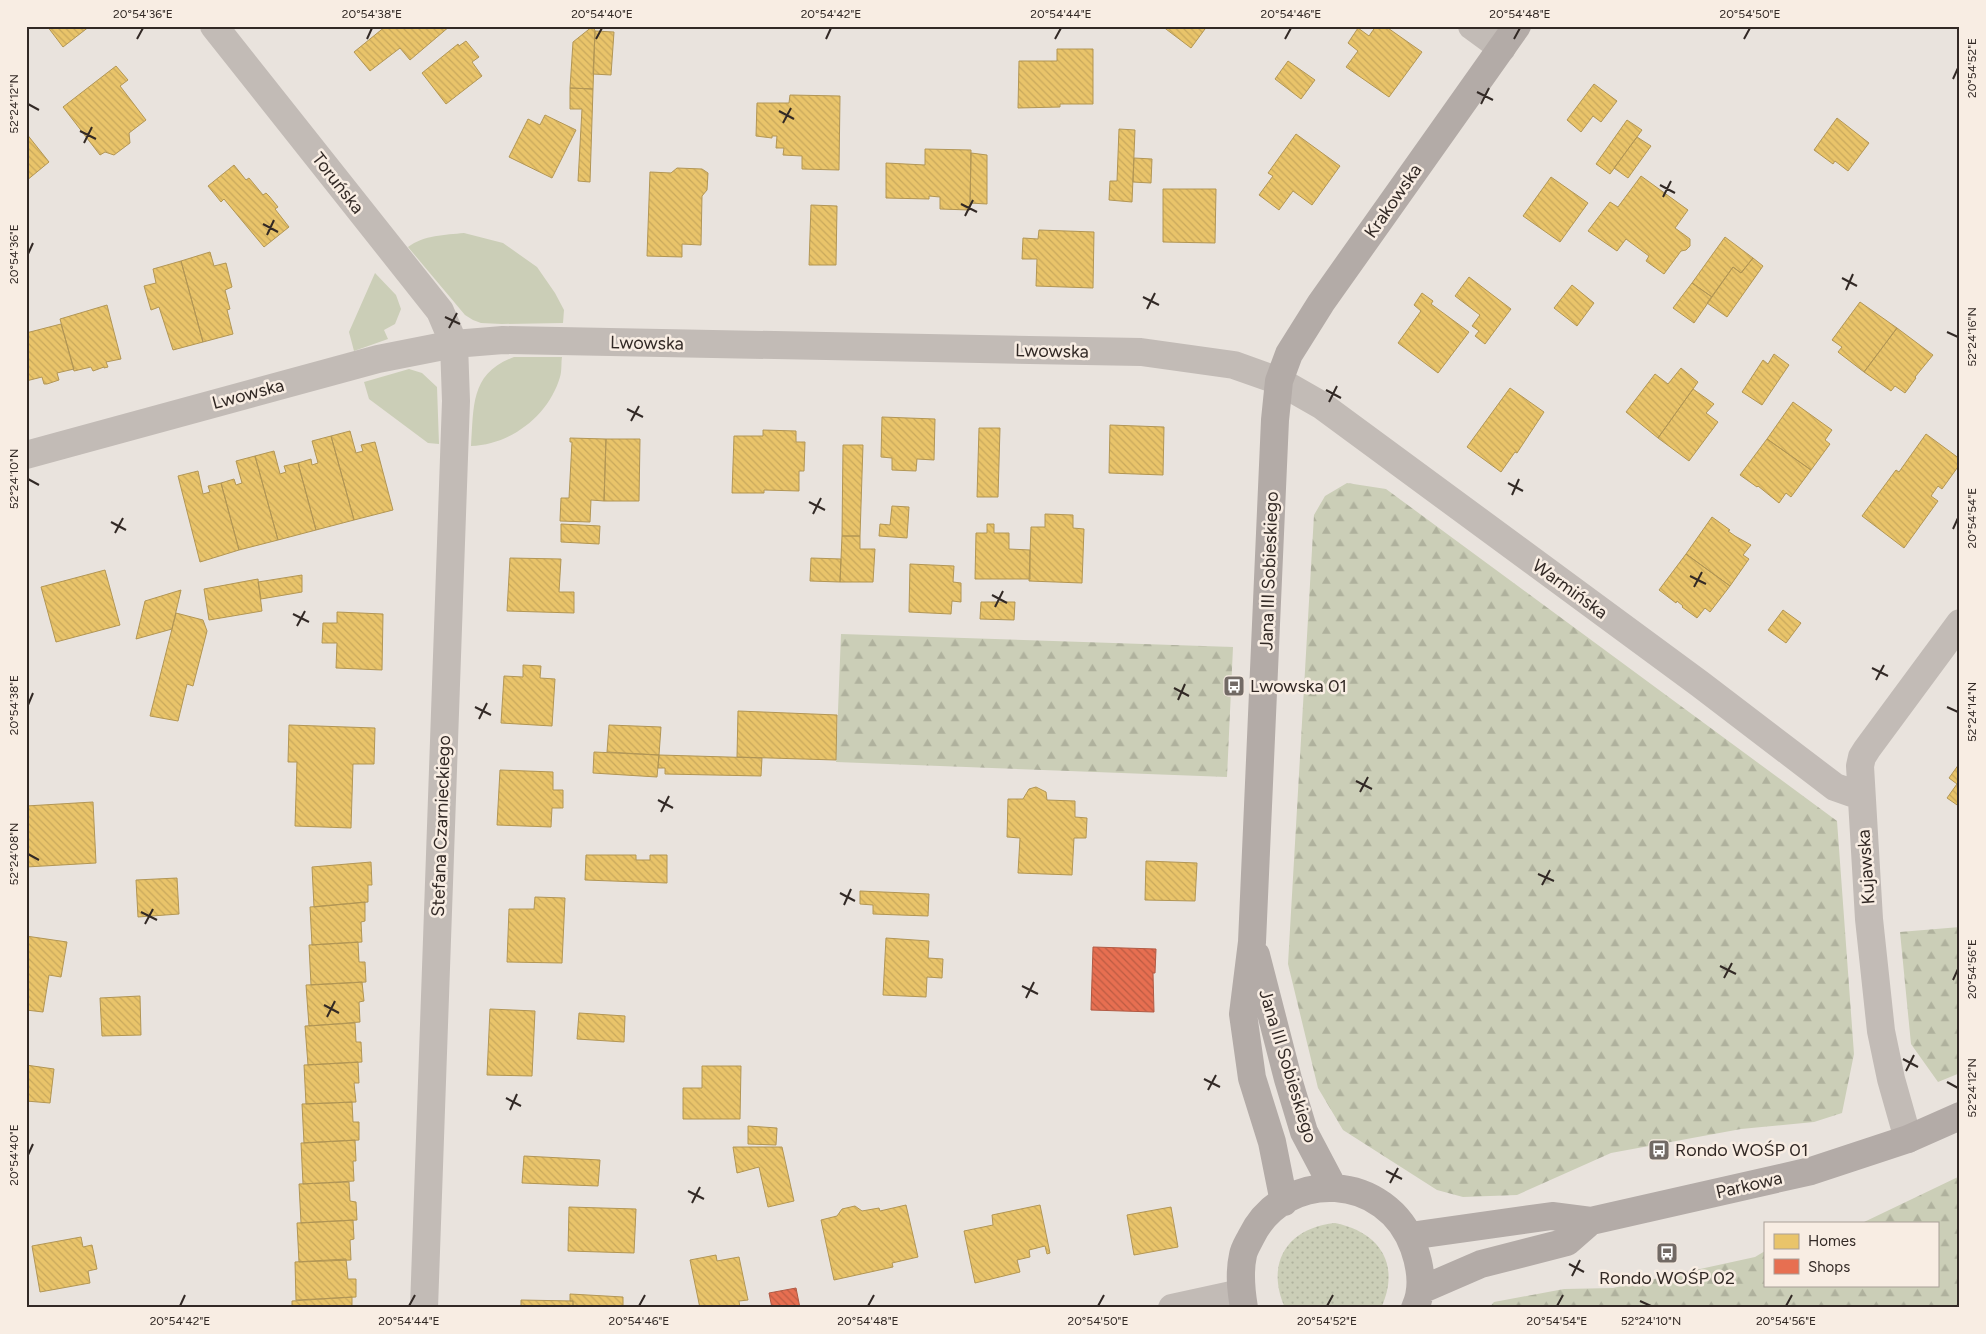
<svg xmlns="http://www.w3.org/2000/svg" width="1986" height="1334" font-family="Figtree,sans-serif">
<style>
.grass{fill:#cbceb7}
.forest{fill:url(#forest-firs)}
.park{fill:url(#park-dots)}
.homes{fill:url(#homes-back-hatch);stroke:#b29655}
.shops{fill:url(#shops-back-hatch);stroke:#b15a44}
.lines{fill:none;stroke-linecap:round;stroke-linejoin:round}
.street{stroke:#c2bbb6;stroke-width:28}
.secondary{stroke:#b3aba7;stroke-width:28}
.ticks{fill:none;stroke:#322925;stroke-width:2}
.labels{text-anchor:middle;stroke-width:5;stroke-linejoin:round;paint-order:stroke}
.street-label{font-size:18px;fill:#322925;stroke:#f8ede3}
.poi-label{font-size:18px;fill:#322925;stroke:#f8ede3;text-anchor:start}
.neatline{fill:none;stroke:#322925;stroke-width:2}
.ticks-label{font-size:12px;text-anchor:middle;fill:#322925}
</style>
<defs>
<pattern id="forest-firs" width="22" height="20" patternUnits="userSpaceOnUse" patternTransform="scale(1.25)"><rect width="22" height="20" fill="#cbceb7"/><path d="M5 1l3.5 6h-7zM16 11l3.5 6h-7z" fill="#afb19d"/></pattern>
<pattern id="park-dots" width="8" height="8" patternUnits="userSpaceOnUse" patternTransform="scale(1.25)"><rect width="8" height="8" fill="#cbceb7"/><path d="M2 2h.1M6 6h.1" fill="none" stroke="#afb19d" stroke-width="1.8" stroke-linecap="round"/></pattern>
<pattern id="homes-back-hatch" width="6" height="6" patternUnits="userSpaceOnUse" patternTransform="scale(1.25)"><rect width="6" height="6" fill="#e9c46a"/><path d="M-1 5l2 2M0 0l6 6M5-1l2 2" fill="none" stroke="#c8a85c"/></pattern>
<pattern id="shops-back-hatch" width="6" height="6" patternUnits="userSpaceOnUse" patternTransform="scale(1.25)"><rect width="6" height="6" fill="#e76f51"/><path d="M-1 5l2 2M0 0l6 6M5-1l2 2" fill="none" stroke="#bc5b43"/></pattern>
</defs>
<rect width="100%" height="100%" fill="#e9e3dd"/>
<path class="grass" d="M464,233L503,243L537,267L555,293L564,310L563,323L502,324L481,323L473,320L465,315L408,247C424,235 445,235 464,233Z
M375,273L396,295L401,309L395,324L384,330L388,339L354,351L349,332Z
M514,357H562C561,363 562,371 560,377C549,415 511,445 471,446C474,406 470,373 514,357Z
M409,369L422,373L437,387L439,444L428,443L369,399L364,382Z"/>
<path class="forest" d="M1347,483L1386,489L1837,821L1854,1054L1842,1113L1814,1122L1741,1129L1611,1153L1517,1195L1463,1197L1437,1190L1343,1130L1318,1088L1288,964L1314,515L1325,496Z
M841,634L1233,647L1227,777L836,762Z
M1960,927V1073L1938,1082L1911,1044L1900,932Z
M1960,1176V1308H1489L1494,1302L1564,1289L1613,1288L1755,1257L1765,1251V1285H1937V1223H1862Z"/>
<path class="park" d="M1335,1223C1380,1232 1401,1265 1381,1308H1285C1265,1263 1287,1228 1335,1223Z"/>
<path class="homes" d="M47,26H90L63,47Z
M386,26H450L410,60L400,48L370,71L354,52Z
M593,26L595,31L593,89L570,88L573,42Z
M1162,26H1201L1205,29L1191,48Z
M1376,26H1385L1422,52L1389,97L1346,67L1358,51L1348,43L1358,28L1369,36Z
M595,31L614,32L611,75L593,74Z
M466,41L479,57L472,62L482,76L446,104L422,73L458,44L459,46Z
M1057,49H1093V104H1060V107L1018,108L1019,61H1057Z
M1288,61L1315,80L1301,99L1275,79Z
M116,66L128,80L120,86L146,120L129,133L130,143L114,155L105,152L100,155L63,107Z
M1594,84L1617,101L1601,122L1593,116L1581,132L1567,120Z
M570,88L593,89L590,182L578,181L582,109H570Z
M790,95L840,96L839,170L802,169V156L783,155L784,148H776L777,136H772V138L756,136L757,103H789Z
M545,115L576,130L552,178L509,157L528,119L540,125Z
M1837,118L1869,143L1848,171L1835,161L1833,164L1814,150Z
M1627,120L1642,130L1610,174L1596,164Z
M1119,129L1135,130L1132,202L1109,200L1110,181H1117Z
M26,133L49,162L26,181Z
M1296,134L1340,166L1312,205L1293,191L1279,210L1259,195L1273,176L1268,173Z
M1637,137L1651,146L1628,178L1614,168Z
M925,149L971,150L970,210L940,209V197L929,196V199L886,198V163L925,165Z
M971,153L987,155V204L970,203Z
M1134,158L1152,159L1151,183L1133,182Z
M234,165L246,180L249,178L263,195L266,193L269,196L278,207L275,209L289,227L264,247L224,199L221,202L208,186Z
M677,168L702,169L708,173L707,190L702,196L701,245L682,244V257L647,256L650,172L671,173Z
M1641,176L1688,210L1675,228L1690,239V246L1686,250L1681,251L1664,274L1646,261L1649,256L1626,239L1617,251L1588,231L1610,202L1618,207Z
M1551,177L1588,203L1560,242L1523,216Z
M1163,189H1216L1215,243L1163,242Z
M811,205L837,206L836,265H809Z
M1039,230L1094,232L1093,288L1036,286L1037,259H1022L1023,238L1038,239Z
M1725,237L1753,258L1741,273L1733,267L1712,297L1692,283Z
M210,252L214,266L226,263L232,287L225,290L230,309L227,310L233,334L203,342L181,261Z
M1753,258L1763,266L1727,317L1707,303L1733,267L1741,273Z
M181,261L203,342L173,350L159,307L151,310L144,286L156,283L153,269Z
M1469,277L1511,309L1485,344L1475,336L1479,331L1472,326L1480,315L1455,296Z
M1692,283L1712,297L1694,323L1673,308Z
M1572,285L1594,303L1577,326L1554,308Z
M1422,293L1433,301L1431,304L1469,332L1438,373L1398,343L1421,311L1414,305Z
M1860,302L1897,328L1864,372L1838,352L1842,347L1832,340Z
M107,305L121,359L106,362L108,367L104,368V367L93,371L91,367L74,371L60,319Z
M61,324L74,369L57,373L59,380L47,384H44L42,377L26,381V333Z
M1897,328L1933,355L1915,377L1916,378L1905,393L1895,386L1891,391L1864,372Z
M1774,354L1789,365L1762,405L1742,392L1763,360L1768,364Z
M1681,368L1698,382L1658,438L1626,412L1655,374L1668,384Z
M1510,388L1544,412L1517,453L1515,452L1501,472L1467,447Z
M1693,389L1714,404L1706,413L1718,422L1689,461L1658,438Z
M1793,402L1832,430L1825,440L1830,444L1811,470L1767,439Z
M882,417L935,419L934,460L917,459L916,471L892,470V458L881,457Z
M1110,425L1164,427L1163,475L1109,473Z
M979,428H1000L998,497H977Z
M763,430L796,431V442H805L804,471H799V491L764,490V493H732L734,436H763Z
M350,431L356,453L363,451L361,445L375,442L393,510L354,520L331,436Z
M1926,434L1960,459V464L1942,489L1938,486L1931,496L1938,501L1904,548L1862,516L1896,470L1899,472Z
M331,436L354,520L316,530L298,463L311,459L312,465L318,463L312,441Z
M570,438L606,439L604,501L591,500L590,522L560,521L561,498H569L572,442H570Z
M606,439H640L639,501H604Z
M1767,439L1811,470L1791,497L1786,493L1779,503L1758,486L1757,487L1740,475Z
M843,445H863L860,536H842Z
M274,451L280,474L286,472L284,466L298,463L316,530L278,540L255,456Z
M255,456L278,540L239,550L221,483L234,479L236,485L242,483L236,461Z
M198,471L203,494L210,492L208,486L221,483L239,550L200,562L178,476Z
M892,506L909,507L907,538L879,536L880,524L890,525Z
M1045,514L1073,515V528L1084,529L1082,583L1029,581L1031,527H1045Z
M1712,517L1730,530L1728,531L1735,536L1751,545L1743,555L1749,559L1730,586L1686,554Z
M561,524L600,526L599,544L561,542Z
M987,524H994V533H1009V549L1030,550V579H975L976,533H987Z
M842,536H860V549H875L873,582H840Z
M1686,554L1730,586L1710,612L1705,608L1697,618L1682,607L1683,606L1677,601L1676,603L1659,590Z
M510,558L561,559L559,592H574V613L507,611Z
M811,558L841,559L840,582L810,581Z
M910,564L954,566L953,582L961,583V602L952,601L951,614L909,612Z
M105,570L120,625L56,642L41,587Z
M302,575V592L261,599L258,582Z
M258,579L262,611L209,620L204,589Z
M181,590L172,629L136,639L145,601Z
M981,602H1015L1014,620L980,619Z
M1783,610L1801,623L1786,643L1768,630Z
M337,612L383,614L382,670L336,668L337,643H322L323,623H337Z
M176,613L203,620L207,631L193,686L187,684L178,721L150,716Z
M523,665L541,666L540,678L555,679L552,726L501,723L504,676L523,677Z
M738,711L837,715L836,760L737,757Z
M289,725L375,728L374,764H353L351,828L295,826L297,762H288Z
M609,725L661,727L659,755L607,752Z
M594,752L659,755L657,777L593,773Z
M659,755L762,758L761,776L665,774V768H658Z
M1959,764L1960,765V807L1947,798L1957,784L1949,778Z
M500,770L553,772V790H563V808H552L551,827L497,825Z
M1036,787L1046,792L1047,800L1075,801V817L1087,818L1086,838H1074L1072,875L1018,873L1020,838L1007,837L1008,799H1023L1029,789Z
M93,802L96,863L26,867V806Z
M586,855H636V860H650V855H667V883L585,880Z
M1146,861L1197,863L1195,901L1145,900Z
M371,862L372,885H368V902L314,907L312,867Z
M177,878L179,914L138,917L136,880Z
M860,891L929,894L928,916L873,914V905L860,904Z
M535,897L565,898L562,963L507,962L509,909H534Z
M365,902V921L361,922L362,942L312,945L310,907Z
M26,936L67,942L61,977L49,975L43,1012L26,1010Z
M886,938L929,941L928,958L943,959L942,978L927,977L926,997L883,995Z
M358,942L359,962H365L366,982L311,985L309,945Z
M362,982L364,1001L359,1002L360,1022L309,1026L306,985Z
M140,996L141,1035L102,1036L100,998Z
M490,1009L535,1011L532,1076L487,1075Z
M579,1013L625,1016L624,1042L577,1039Z
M355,1023L356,1042H361L362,1062L308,1065L305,1026Z
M358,1062L359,1083H354L356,1102L306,1104L304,1065Z
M26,1065L54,1069L50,1103L26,1101Z
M702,1066H741L740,1119H683V1088H702Z
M352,1102L353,1122H359V1140L304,1143L302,1104Z
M748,1126L777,1128L776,1145L748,1144Z
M355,1140L356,1161H353L354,1181L303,1184L301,1143Z
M733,1147H782L794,1201L768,1207L759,1167L737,1173Z
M524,1156L600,1160L598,1186L522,1183Z
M349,1182L350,1201L356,1202L357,1220L301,1223L299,1184Z
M906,1205L918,1257L892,1263L893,1267L834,1280L821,1220L837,1216L842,1209L855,1206L862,1211L879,1208L880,1211Z
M1040,1205L1050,1253L1047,1254L1045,1246L1029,1250L1030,1257L1017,1260L1020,1272L975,1283L964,1231L993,1225L992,1215Z
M569,1207L636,1209L634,1253L568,1251Z
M1171,1207L1178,1247L1134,1255L1127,1215Z
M353,1220L354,1239L350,1240L351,1260L299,1262L297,1223Z
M81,1237L83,1247L92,1245L97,1269L88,1271L90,1283L40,1292L32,1246Z
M716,1255L717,1261L739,1257L748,1300L739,1301L740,1308H700L690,1260Z
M346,1259L348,1279H356V1297L296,1300L295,1262Z
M570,1294L623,1297V1308H573V1301H570Z
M352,1297V1308H292V1301Z
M521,1300L573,1301V1308H521Z"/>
<path class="shops" d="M1093,947L1156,949L1155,973H1153L1154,1012L1091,1010Z
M796,1288L800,1308H772L769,1293Z"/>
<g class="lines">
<path class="street" d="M214,26L440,311L454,344L456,401L424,1308
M1472,26L1502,48
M26,455L378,359L454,344L503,340L1141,352L1234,365L1279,381L1321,405L1700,684L1835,787L1852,793L1861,792
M1908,1139L1891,1079L1881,1031L1869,919L1860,766L1862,757L1867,749L1960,623
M1172,1308L1241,1293"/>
<path class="secondary" d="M1256,955L1288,1079L1304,1132L1333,1187
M1284,1202L1272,1142L1252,1078L1243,1014L1252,942L1275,420L1279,381L1289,354L1321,303L1517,26
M1410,1236L1552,1216L1591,1221L1811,1171L1908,1139L1960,1116
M1421,1290L1481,1264L1567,1242L1591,1221
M1244,1308C1241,1290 1239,1273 1243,1255C1244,1249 1248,1243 1251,1237C1285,1167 1388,1173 1414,1248C1421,1268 1424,1289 1415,1308"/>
</g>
<path class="ticks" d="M137,39L143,28M367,39L372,28M596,39L602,28M826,39L831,28M1055,39L1061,28M1285,39L1291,28M1514,39L1520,28M1744,39L1750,28M1953,79L1958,68M1477,92L1493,100M28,104L39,110M1481,104L1489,88M779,111L794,119M783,123L791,108M80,131L96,139M84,143L92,127M1660,185L1675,193M1663,197L1671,181M961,204L977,212M965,216L973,200M263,224L278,232M267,235L274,220M28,254L33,243M1842,278L1857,286M1846,290L1853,274M1143,297L1159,305M1147,309L1155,293M445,317L460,324M449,328L457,313M1947,332L1958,337M1326,390L1341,398M1329,402L1337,386M627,409L643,417M631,421L639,406M28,479L39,485M1508,483L1523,491M1512,495L1519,479M809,502L825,510M813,514L821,498M111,522L126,530M1953,529L1958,518M115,533L123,518M1690,576L1706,584M1694,587L1702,572M992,595L1007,603M995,607L1003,591M293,614L309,622M297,626L305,611M1872,668L1888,676M1876,680L1884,665M1174,688L1189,696M1178,700L1185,684M28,705L33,693M475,707L491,715M1947,707L1958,712M479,719L487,703M1356,781L1372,789M1360,792L1368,777M658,800L673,808M661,812L669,796M28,854L39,860M1538,874L1554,881M1542,885L1550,870M840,893L855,901M844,905L851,889M141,912L157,920M145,924L153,909M1720,966L1736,974M1724,978L1732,963M1953,980L1958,969M1022,986L1038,994M1026,998L1034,982M324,1005L339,1013M327,1017L335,1001M1903,1059L1918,1067M1906,1071L1914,1055M1204,1079L1220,1087M1947,1082L1958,1088M1208,1090L1216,1075M506,1098L521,1106M510,1110L517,1094M28,1155L33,1144M1386,1171L1402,1179M1390,1183L1398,1168M688,1191L704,1199M692,1203L700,1187M1569,1264L1584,1272M1572,1276L1580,1260M1640,1301L1651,1306M180,1306L185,1295M409,1306L415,1295M639,1306L645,1295M868,1306L874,1295M1098,1306L1104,1295M1327,1306L1333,1295M1557,1306L1563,1295M1786,1306L1792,1295"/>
<defs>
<g id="bus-square" transform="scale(1.125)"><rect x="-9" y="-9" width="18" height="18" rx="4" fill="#726a65" stroke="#f8ede3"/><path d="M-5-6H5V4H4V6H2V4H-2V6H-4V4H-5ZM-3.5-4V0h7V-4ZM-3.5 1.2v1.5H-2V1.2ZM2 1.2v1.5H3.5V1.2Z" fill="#fff"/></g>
</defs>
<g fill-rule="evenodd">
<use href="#bus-square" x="1234" y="686"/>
<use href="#bus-square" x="1659" y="1150"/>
<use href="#bus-square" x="1667" y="1253"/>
</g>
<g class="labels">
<g class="street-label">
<text transform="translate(338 183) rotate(52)" y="6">Toruńska</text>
<text transform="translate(1393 201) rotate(-55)" y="6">Krakowska</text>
<text transform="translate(647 343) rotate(1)" y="6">Lwowska</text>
<text transform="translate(1052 351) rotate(1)" y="6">Lwowska</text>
<text transform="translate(248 394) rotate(-15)" y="6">Lwowska</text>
<text transform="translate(1269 571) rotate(-88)" y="6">Jana III Sobieskiego</text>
<text transform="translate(1570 589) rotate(36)" y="6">Warmińska</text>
<text transform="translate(441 826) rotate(-88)" y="6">Stefana Czarnieckiego</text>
<text transform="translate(1866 867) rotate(-94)" y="6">Kujawska</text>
<text transform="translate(1288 1066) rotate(73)" y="6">Jana III Sobieskiego</text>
<text transform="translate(1749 1185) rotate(-13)" y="6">Parkowa</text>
</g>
<g class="poi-label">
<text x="1250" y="692">Lwowska 01</text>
<text x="1675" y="1156">Rondo WOŚP 01</text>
<text x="1667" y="1284" text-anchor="middle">Rondo WOŚP 02</text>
</g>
</g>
<rect width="1986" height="1334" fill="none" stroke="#f8ede3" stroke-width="55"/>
<rect x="1764" y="1222" width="175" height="65" fill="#f8ede3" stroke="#a99f97"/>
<rect x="1774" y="1234" width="25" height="15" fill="#e9c46a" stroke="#a99f97"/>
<text x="1808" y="1246" font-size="15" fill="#322925">Homes</text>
<rect x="1774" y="1259" width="25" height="15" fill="#e76f51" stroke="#a99f97"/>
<text x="1808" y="1272" font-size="15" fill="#322925">Shops</text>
<rect x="28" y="28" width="1930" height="1278" class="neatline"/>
<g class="ticks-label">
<text x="143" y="18">20°54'36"E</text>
<text x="372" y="18">20°54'38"E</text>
<text x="602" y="18">20°54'40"E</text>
<text x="831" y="18">20°54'42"E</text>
<text x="1061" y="18">20°54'44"E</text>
<text x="1291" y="18">20°54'46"E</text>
<text x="1520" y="18">20°54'48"E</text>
<text x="1750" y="18">20°54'50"E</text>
<text transform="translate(1972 68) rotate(-90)" y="4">20°54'52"E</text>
<text transform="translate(14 104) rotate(-90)" y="4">52°24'12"N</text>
<text transform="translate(14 254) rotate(-90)" y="4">20°54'36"E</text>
<text transform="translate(1972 337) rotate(-90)" y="4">52°24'16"N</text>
<text transform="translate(14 479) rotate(-90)" y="4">52°24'10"N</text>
<text transform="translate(1972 518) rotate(-90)" y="4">20°54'54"E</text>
<text transform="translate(14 705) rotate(-90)" y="4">20°54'38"E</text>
<text transform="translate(1972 712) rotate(-90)" y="4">52°24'14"N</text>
<text transform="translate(14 854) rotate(-90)" y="4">52°24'08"N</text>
<text transform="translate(1972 969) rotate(-90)" y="4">20°54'56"E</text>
<text transform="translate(1972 1088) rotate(-90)" y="4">52°24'12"N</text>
<text transform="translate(14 1155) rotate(-90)" y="4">20°54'40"E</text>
<text x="180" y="1325">20°54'42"E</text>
<text x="409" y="1325">20°54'44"E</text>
<text x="639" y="1325">20°54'46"E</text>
<text x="868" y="1325">20°54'48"E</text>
<text x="1098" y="1325">20°54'50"E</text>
<text x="1327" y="1325">20°54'52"E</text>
<text x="1557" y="1325">20°54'54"E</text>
<text x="1651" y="1325">52°24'10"N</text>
<text x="1786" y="1325">20°54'56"E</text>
</g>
</svg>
